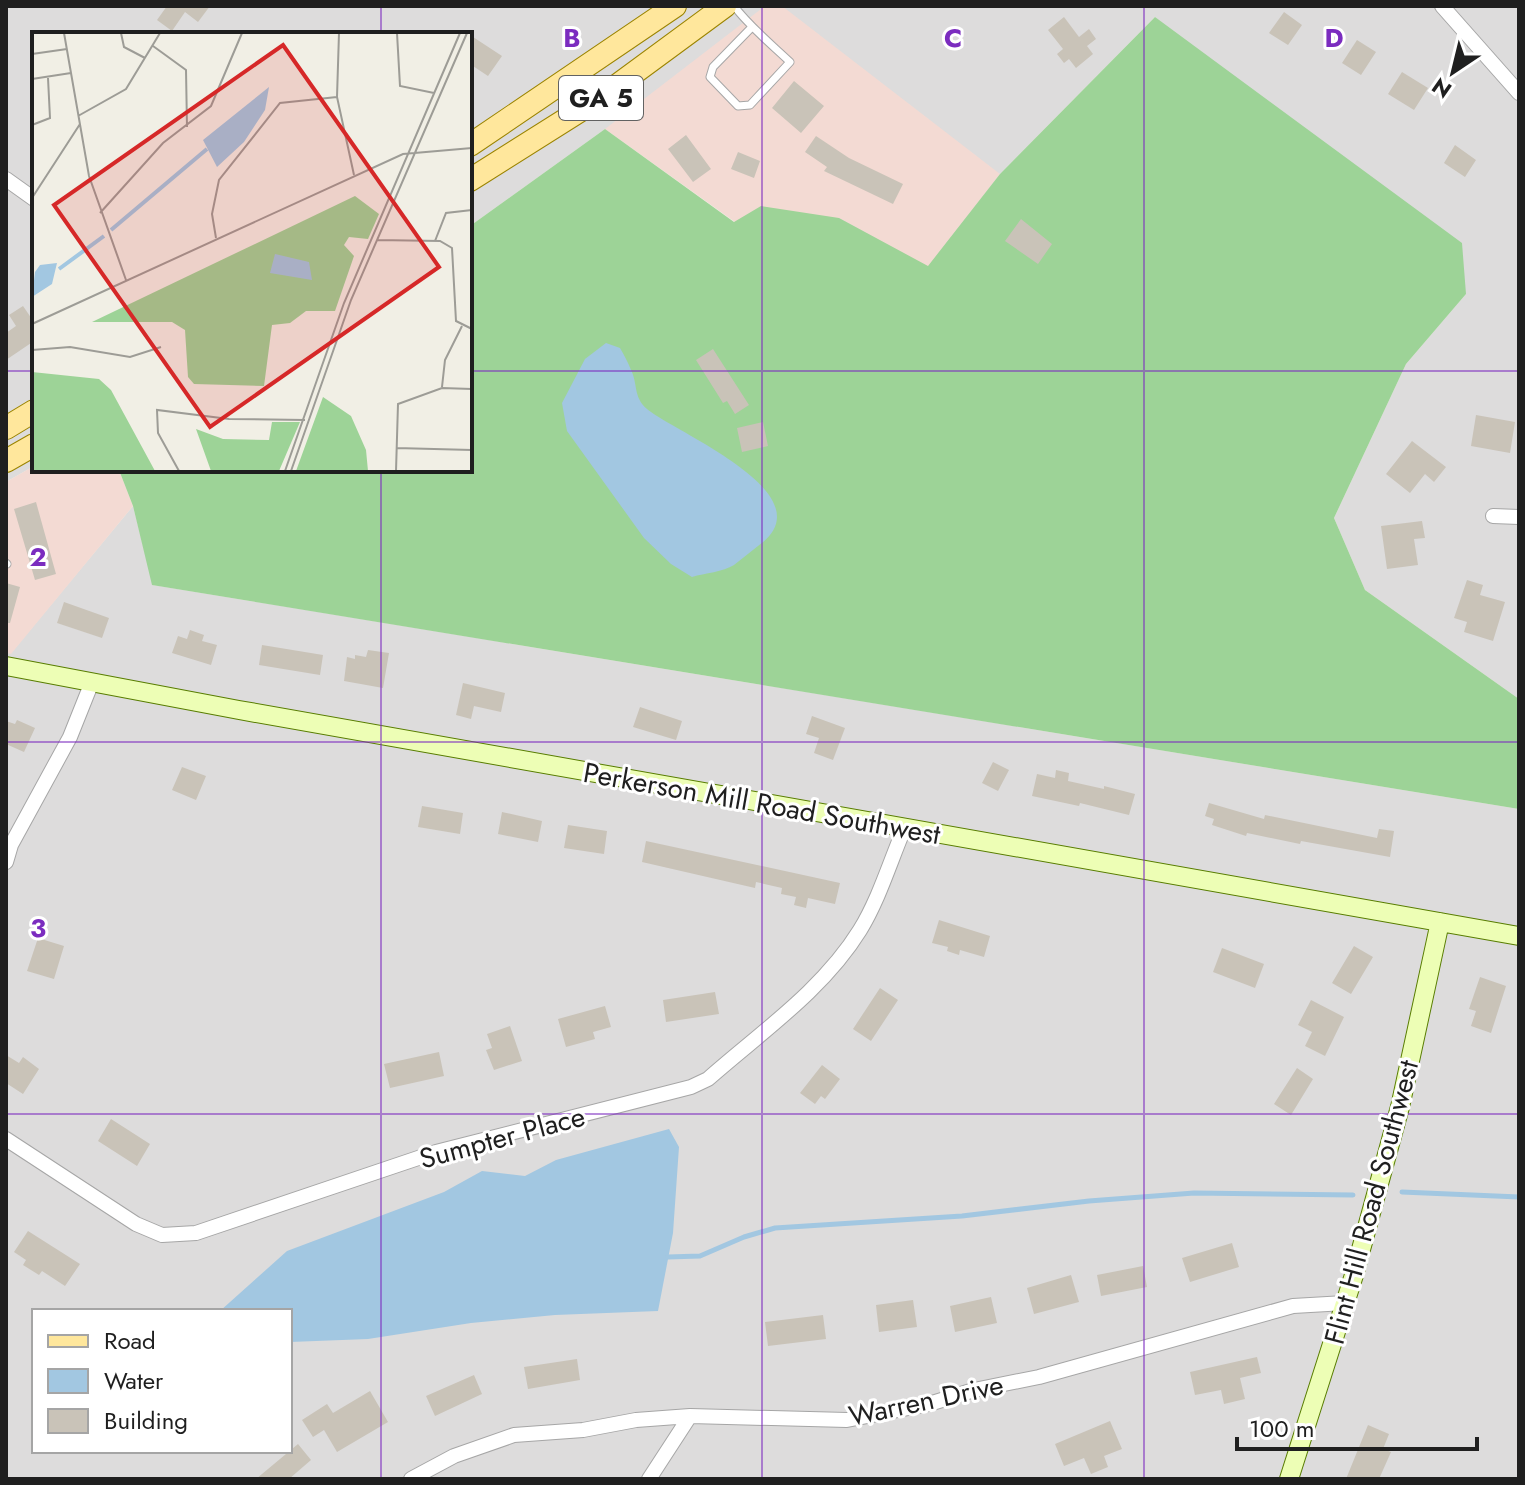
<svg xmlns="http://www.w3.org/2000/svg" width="1525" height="1485" font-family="Jost,sans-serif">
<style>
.residential{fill:#dddcdc;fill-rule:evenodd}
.commercial{fill:#f3dad3}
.forest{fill:#9dd397}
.water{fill:#a2c7e1}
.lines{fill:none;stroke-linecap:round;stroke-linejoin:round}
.stream{stroke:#a2c7e1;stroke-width:5}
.building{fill:#c9c3b8}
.lane-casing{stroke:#a6a6a6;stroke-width:9}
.street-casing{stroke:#a6a6a6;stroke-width:16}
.secondary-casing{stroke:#587d00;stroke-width:20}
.primary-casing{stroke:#9b8400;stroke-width:24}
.lane{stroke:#fff;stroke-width:7}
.street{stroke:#fff;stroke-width:14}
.secondary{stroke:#edfeb5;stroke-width:18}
.primary{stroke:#ffe79c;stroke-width:22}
.grid{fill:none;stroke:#7b2cbf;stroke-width:2;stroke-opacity:0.55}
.labels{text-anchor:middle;stroke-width:6;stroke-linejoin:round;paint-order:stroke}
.shield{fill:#fff;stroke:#626262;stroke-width:2}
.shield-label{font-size:26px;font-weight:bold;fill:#1f1f1f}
.street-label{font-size:28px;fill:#1f1f1f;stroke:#fff}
.inset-river{fill:none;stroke:#a2c7e1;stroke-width:4}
.inset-road{fill:none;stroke:#9d9c96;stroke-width:2}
.view{fill:#d62828;fill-opacity:0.15;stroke:#d62828;stroke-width:4}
.inset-edge{fill:none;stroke:#1f1f1f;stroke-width:4}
.grid-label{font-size:26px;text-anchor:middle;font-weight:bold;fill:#7b2cbf;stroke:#fff;stroke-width:6;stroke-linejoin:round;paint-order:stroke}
</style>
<rect width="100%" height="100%" fill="#f1efe5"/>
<path class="residential" d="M6,6H1519V699L1365,590L1334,518L1406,364L1466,294L1155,17L1000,174L928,267L605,129L470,226V34H34V466L6,482Z
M133,506L153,585L1519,809V1479H6V653H11ZM34,1311H290V1451H34Z"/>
<path class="commercial" d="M765,6H782L1000,174L928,267L839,218L735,222L605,129Z
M34,466V470H119L133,506L11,654L6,653V482Z"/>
<path class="forest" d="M1155,17L1462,243L1466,294L1406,364L1334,518L1365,590L1519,699V809L152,585L133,506L119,470H470V226L605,129L734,222L761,206L839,218L928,266L1000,174Z"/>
<path class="water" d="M606,343L620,348C624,355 628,362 631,370C638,384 633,397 647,409C676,433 830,495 758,546C750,552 742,559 734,565C723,572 705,573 692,577L671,564L644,538L567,431L562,403L585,359Z
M669,1129L679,1147L673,1233L658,1311L555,1315L471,1323L368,1339L290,1342V1311H220L287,1251L444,1192L482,1171L525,1176L556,1160Z"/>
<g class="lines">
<path class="stream" d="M1402,1192L1519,1197
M668,1257L700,1256L744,1237L775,1228L962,1216L1089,1201L1194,1193L1353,1195"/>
</g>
<path class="building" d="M167,6H210L198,22L185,12L172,31L157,20Z
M1284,12L1302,25L1288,45L1269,33Z
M1064,17L1079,37L1089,29L1096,39L1087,46L1093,54L1076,68L1069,59L1064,63L1057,54L1063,49L1048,30Z
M470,35L502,56L488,76L470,64Z
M1357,40L1376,52L1361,75L1342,63Z
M1402,72L1428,88L1414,110L1388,94Z
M794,81L824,106L801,133L772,108Z
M686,135L711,169L693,182L668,149Z
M816,136L849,158L903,184L893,204L824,171L827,167L805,152Z
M1455,145L1476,160L1465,177L1444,163Z
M738,152L760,161L754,178L731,169Z
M1021,219L1052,244L1038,264L1005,241Z
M23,306L34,322V341L6,360V333L16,326L9,315Z
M713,349L749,405L735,414L727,401L723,403L696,360Z
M1476,415L1515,422L1510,453L1471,446Z
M763,422L768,446L742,452L737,428Z
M1412,441L1446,467L1434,482L1425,474L1410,493L1386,474Z
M36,502L56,574L35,580L14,509Z
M1422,521L1425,538L1414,539L1418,565L1387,569L1381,526Z
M1467,580L1483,585L1480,595L1505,602L1493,641L1464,632L1467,622L1454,618Z
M6,583L20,587L10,623H6Z
M64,602L109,618L102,638L57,623Z
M190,630L204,635L202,641L217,645L211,665L172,653L178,636L187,639Z
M262,645L323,655L320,675L259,665Z
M368,650L389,653L383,688L344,681L347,657L355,659V655L366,657Z
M463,683L505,693L501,712L474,706L471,719L456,715Z
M640,707L682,721L676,740L633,727Z
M812,716L845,728L833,760L814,753L819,738L806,734Z
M17,720L35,728L24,752L6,744V721L15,724Z
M993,762L1009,770L998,791L982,783Z
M182,767L206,776L196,800L172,790Z
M1056,770L1069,773L1068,781L1104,789V786L1135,794L1129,815L1080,803L1079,806L1032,796L1037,774L1055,778Z
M1209,803L1264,819L1265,815L1377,838L1379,829L1394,831L1390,857L1301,841L1300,844L1247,833L1246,836L1212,825L1214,819L1205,816Z
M422,806L463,813L460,834L418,827Z
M502,812L542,821L538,842L498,834Z
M568,825L607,831L604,854L564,848Z
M646,841L840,883L835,904L808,898L806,908L794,905L796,897L781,894L782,888L756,882L755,888L642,862Z
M939,920L990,936L984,957L960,950L959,955L947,951L948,947L932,943Z
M38,938L64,946L54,979L27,971Z
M1354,946L1373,957L1351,994L1332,983Z
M1222,948L1264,964L1255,988L1213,972Z
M1480,977L1506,986L1491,1033L1471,1026L1476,1011L1469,1009Z
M880,988L898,1000L871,1041L853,1029Z
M715,992L719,1014L666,1022L663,1000Z
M1311,1000L1344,1017L1325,1056L1305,1046L1312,1032L1298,1025Z
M605,1006L611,1027L593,1032L595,1039L566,1047L558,1019Z
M510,1026L522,1061L494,1070L486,1050L492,1048L487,1034Z
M439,1052L444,1076L390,1088L384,1064Z
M6,1055L19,1063L23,1057L39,1069L23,1094L6,1083Z
M822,1065L840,1079L825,1099L821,1096L815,1104L800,1093Z
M1297,1068L1313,1079L1291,1115L1274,1104Z
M111,1119L150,1144L137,1166L98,1141Z
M28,1231L80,1264L65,1286L42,1271L39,1275L23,1265L26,1260L14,1252Z
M1232,1243L1239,1267L1190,1282L1182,1258Z
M1143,1266L1147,1287L1101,1296L1097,1275Z
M1071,1275L1079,1302L1034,1314L1027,1288Z
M991,1297L997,1323L955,1332L950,1306Z
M913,1300L917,1327L879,1332L876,1305Z
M823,1315L826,1339L768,1346L765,1322Z
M1257,1357L1261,1373L1240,1378L1245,1399L1224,1404L1221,1390L1195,1395L1190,1372Z
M577,1359L580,1380L528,1389L524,1367Z
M474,1375L482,1394L435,1416L426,1396Z
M370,1391L388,1422L337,1452L324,1430L313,1437L302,1420L327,1404L333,1413Z
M1110,1421L1122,1449L1104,1456L1108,1467L1091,1474L1084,1458L1064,1466L1055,1444Z
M1368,1425L1389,1434L1383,1449L1391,1452L1379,1479H1346Z
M298,1444L311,1460L289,1479H256Z"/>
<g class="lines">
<g class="lane-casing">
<path id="lane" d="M734,6C750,27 771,44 790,62L750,105L738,106L710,77L713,67L752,27
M6,563L7,564"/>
</g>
<g class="street-casing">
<path id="street" d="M1442,6L1519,93
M6,179L34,199
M1493,516L1519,517
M6,862L11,845L70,737L92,682
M6,1139L136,1224L162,1235L196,1233L436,1152L691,1087L708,1079C760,1033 823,990 860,930C879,899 890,862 904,829
M411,1479L454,1456L514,1435L583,1430L636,1420L690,1416L847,1420L929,1404L974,1390L1039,1377L1293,1306L1345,1303
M649,1479L690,1416"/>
</g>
<g class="secondary-casing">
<path id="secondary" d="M6,666L239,710L1519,936
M1289,1479L1354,1275L1400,1107L1440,922"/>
</g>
<g class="primary-casing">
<path id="primary" d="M470,145L675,6
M470,180L600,98L725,6
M6,428L34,411
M6,461L34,445"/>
</g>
<use href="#lane" class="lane"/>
<use href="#street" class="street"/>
<use href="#secondary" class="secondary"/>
<use href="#primary" class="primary"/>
</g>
<path class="grid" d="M381,6V34M762,6V1479M1144,6V1479M6,371H34M470,371H1519M381,470V1479M6,742H1519M6,1114H1519"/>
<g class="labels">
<rect class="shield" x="559" y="76" width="84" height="44" rx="6"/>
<g class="shield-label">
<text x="601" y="107">GA 5</text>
</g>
<g class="street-label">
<text transform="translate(762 803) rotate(10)" y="10">Perkerson Mill Road Southwest</text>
<text transform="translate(502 1137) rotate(-15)" y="10">Sumpter Place</text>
<text transform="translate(1371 1202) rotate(-75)" y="10">Flint Hill Road Southwest</text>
<text transform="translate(926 1400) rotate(-12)" y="10">Warren Drive</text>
</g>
</g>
<g transform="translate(32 32)">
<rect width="440" height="440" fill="#f1efe5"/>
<path d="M323,164L347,182L336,207L317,205L312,213L322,224L303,279H274L258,291L240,293L232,354L162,352L156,345L153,298L140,290H60ZM0,340L67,347L79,358L123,439H0ZM291,365L319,384L334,418L336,439H264ZM240,390H268L247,439H179L164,397L191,407L237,408Z" fill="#9dd397"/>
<path d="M237,55L233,78L212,110L185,135L171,108ZM243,222L277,230L280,248L238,241ZM25,231L20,252L0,265L3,240L8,233Z" fill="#a2c7e1"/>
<path class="inset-river" d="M79,198L175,117M27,237L72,204"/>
<path class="inset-road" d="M32,1L57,144L94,248M89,1L92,15L113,26M307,1L305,65L322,143M365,1L368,54L402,61M121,14L154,38L155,95M0,22L35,17M0,47L39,41M46,84L94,57L128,1M0,93L18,86L16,46M0,166L48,92M68,181L131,111L179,74L210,1M184,206L180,182L187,148L248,71L305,65M345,208L408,209L420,216L424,289L440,297M403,209L414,181L440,178M0,292L371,122L440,116M0,318L38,315L98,325L129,315M410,355L413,328L430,294M364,416L440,418M147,439L126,401L125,378L197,387L273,388M253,439L312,271L428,1M259,439L319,268L435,1M364,439L366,372L410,356L440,357"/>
<path class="view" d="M251,13L407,235L178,395L22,173Z"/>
<rect width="440" height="440" class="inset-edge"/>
</g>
<g class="grid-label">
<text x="572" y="47">B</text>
<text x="953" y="47">C</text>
<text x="1334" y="47">D</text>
<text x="38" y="566">2</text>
<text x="38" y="937">3</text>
</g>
<rect width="1525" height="1485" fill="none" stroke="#1f1f1f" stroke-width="16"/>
<rect x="32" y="1309" width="260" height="144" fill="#ffffff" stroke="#a5a5a5" stroke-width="2"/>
<rect x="48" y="1335" width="40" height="12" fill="#ffe79c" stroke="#a5a5a5" stroke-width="2"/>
<text x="104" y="1349" font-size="24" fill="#1f1f1f">Road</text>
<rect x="48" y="1369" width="40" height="24" fill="#a2c7e1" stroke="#a5a5a5" stroke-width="2"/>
<text x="104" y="1389" font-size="24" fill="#1f1f1f">Water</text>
<rect x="48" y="1409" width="40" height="24" fill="#c9c3b8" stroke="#a5a5a5" stroke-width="2"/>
<text x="104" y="1429" font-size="24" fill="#1f1f1f">Building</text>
<g transform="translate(1453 72) rotate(215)" stroke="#ffffff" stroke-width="6" paint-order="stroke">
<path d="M0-6L14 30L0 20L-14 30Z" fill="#1f1f1f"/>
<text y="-12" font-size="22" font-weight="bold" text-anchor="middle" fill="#1f1f1f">N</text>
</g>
<path d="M1237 1437v12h240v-12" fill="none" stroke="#1f1f1f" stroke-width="4"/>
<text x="1249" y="1437" font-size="24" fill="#1f1f1f" stroke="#ffffff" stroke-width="6" paint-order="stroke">100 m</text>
</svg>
